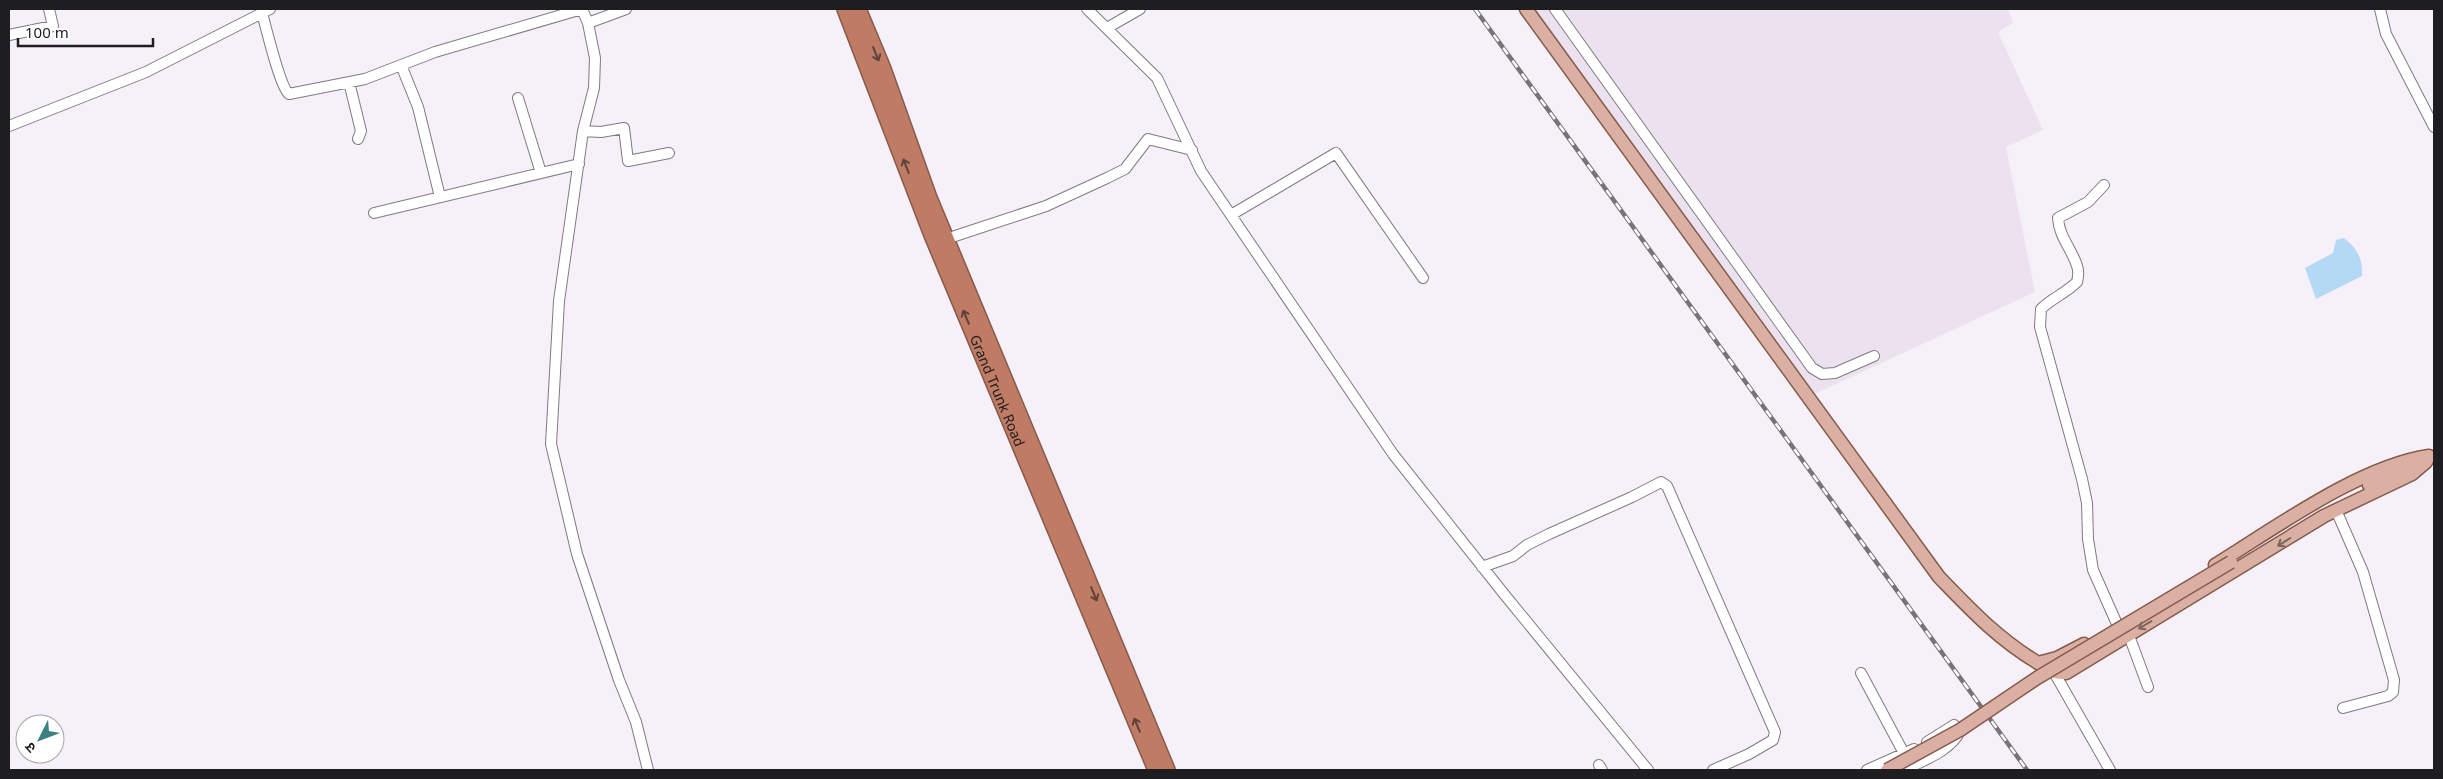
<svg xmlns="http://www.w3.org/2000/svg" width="2443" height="779" font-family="'Noto Sans','Noto Sans Devanagari',sans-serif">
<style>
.built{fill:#ece2ef}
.water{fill:#b4d9f5}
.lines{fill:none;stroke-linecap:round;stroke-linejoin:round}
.minor-casing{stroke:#7f7a80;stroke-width:12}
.major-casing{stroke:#875a4c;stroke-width:15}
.highway-casing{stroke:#875a4c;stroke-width:18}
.minor{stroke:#fff;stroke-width:10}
.major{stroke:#d9b0a2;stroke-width:12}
.highway{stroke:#bf7b64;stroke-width:15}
.rail-casing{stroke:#767478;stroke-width:4.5}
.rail{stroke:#fff;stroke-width:2.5;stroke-dasharray:8;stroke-linecap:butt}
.major-bridge-casing{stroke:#875a4c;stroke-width:15;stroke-linecap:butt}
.major-bridge{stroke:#d9b0a2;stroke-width:12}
.oneway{stroke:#5e433b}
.oneway2{stroke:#7c6660}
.labels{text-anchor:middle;stroke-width:4;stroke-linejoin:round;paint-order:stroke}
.street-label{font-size:14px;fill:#1e1d1f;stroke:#fff}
</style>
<rect width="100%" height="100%" fill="#f6f1f8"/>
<path class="built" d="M1530,9H2008L2013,23L1998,32L2043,130L2006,147L2035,292L1810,396Z"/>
<path class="water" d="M2344,238C2357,248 2363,259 2362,276L2316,299L2305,268L2333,253L2336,240Z"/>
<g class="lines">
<g class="minor-casing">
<path id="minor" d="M582,9L588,23L595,58L594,88L583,131L559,301L551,444L577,554L619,680L636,722L648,770
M1087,9L1157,78L1201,171L1393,454L1504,594L1648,770
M1555,9L1812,368L1822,374L1835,373L1874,356
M2380,9L2386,34L2434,127
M262,13C266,27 280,87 289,94L365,79L435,52L582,9
M588,23L626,9
M1107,28L1140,9
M9,35L53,26L49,9
M401,65L418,107L440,197
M349,82L361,131L358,139
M518,98L541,173
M9,126L146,72L270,9
M583,131L601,132L624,128L628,161L669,153
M2104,185L2088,202L2058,218C2059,237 2072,249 2077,266C2079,271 2078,278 2077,282C2066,293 2052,298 2041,309L2040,327L2082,479L2087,503L2088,539L2093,570L2117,624L2131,641L2148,687
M374,213L579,164
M1231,215L1336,153L1423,278
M946,239L1046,206L1107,178L1125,169L1148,139L1192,150
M2336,510L2363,572L2394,680L2393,692L2388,696L2343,708
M1482,567L1513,556L1527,545L1549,534L1632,497L1661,482L1667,486L1775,732L1773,740L1749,754L1713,770
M1861,673L1907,759
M2055,674L2110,770
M1599,765L1602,770
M1867,770L1914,749
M1904,770C1922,761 1951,751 1960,731L1954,725L1927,742"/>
</g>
<g class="major-casing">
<path id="major" d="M1526,9L1939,577C1972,611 1997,638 2038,663C2048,669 2053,674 2066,673L2324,516L2412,474L2426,462L2429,456
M2369,485L2410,466
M2215,565C2275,528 2360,466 2429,456
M2038,663L2057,658L2084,644"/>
</g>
<g class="highway-casing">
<g id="highway">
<path id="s1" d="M845,9L932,235L1156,770"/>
<path d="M858,9L883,69L929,198L1167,770"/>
</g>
</g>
<use href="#minor" class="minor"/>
<use href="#major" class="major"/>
<use href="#highway" class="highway"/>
<g class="rail-casing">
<path id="rail" d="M1475,9L2027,770"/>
</g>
<use href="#rail" class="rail"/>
<g class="major-bridge-casing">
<path id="major-bridge" d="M1887,770L1960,730L2037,678L2231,562"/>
</g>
<use href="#major-bridge" class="major-bridge"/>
</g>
<defs><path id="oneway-shaft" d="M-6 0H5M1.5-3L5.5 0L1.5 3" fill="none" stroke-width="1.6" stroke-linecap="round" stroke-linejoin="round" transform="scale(1.25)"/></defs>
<g class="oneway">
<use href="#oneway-shaft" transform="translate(876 54) rotate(68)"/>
<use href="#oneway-shaft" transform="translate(906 166) rotate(-111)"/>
<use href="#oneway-shaft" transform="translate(966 317) rotate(-113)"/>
<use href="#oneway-shaft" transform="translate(1094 594) rotate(67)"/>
<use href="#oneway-shaft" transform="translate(1137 725) rotate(-113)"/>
</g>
<g class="oneway2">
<use href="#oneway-shaft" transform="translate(2284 542) rotate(148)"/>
<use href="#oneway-shaft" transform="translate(2145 625) rotate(149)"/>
</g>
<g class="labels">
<g class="street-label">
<text dy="5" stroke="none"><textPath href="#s1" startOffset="411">Grand Trunk Road</textPath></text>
</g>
</g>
<rect width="2443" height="779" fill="none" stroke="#1e1d1f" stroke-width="20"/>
<g transform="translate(40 739) rotate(228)"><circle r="24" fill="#ffffff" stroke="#a5a5a5"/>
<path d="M0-4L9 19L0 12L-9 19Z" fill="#39827f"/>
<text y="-8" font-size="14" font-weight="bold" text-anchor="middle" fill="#1e1d1f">उ</text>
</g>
<path d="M18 38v8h135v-8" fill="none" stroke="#1e1d1f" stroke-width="2.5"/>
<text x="25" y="38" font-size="15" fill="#1e1d1f" stroke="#ffffff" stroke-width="4" paint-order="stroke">100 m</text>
</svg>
